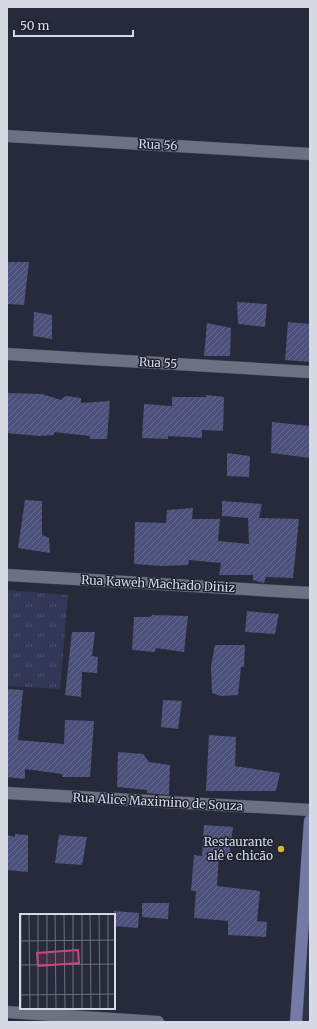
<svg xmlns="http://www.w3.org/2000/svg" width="317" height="1029" font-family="Merriweather,serif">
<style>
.built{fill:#2e3248}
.grass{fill:url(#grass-tufts)}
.building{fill:url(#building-hatch)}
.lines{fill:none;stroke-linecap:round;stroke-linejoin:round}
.street-casing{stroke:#444654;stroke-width:13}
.secondary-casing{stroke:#444654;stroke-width:13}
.street{stroke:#6e7184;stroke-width:12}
.secondary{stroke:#757aa4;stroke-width:12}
.poi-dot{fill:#d0b736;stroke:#1e202f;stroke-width:1.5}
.labels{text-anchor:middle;stroke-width:3;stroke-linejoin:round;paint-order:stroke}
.street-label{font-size:12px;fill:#d7d9e4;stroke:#1e202f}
.poi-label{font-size:12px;fill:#d7d9e4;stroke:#1e202f;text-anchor:end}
.inset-road{fill:none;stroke:#6d707e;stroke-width:1}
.view{fill:#c7487d;fill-opacity:0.15;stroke:#c7487d;stroke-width:2}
.inset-edge{fill:none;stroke:#d7d9e4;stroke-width:2}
</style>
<defs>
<pattern id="grass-tufts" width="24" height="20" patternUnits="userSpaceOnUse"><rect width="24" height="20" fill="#323657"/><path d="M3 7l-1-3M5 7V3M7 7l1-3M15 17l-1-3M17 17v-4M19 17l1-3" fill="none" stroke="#4f526f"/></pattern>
<pattern id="building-hatch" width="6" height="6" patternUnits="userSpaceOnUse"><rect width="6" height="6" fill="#4b517a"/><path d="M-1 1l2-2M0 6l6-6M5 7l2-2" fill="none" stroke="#64698d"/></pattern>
</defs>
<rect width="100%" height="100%" fill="#272a3a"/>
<path class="built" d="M310,933V1022H298Z"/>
<path class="grass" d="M7,590L68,595L60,689L7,686Z"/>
<path class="building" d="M7,262H29L24,305L7,304Z
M237,302L267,304L265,327L238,324Z
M34,312L52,315V339L33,336Z
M288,322L310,324V362L285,360Z
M207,323L231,328L230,356H204Z
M7,393L42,394L61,400L66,396L81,398V403L110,401L107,439H90V436L54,432V435L39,436L7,433Z
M206,395L224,397L223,431L202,430V438L168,436V439L142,438L144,404L172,406V397H206Z
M272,422L310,426V458L271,453Z
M227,453L250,456L249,477L227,476Z
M25,500L42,501V535L49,538L50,553L18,548Z
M222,501L262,504L259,518L299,519L293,578L266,577L264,583L253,580V575H219L221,563L189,560L188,565L162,566L134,564L135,522L166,523L167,510L193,508L192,519H220L218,541L249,544L248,518L222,516Z
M247,611L279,614L275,634L245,632Z
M152,615L188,616L184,652L156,648L155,652L132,650L134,617H151Z
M72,632H95L92,656L98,657L97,673L82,672L81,697L65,695Z
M215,645H245L244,667H241L238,695L221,696L212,693L211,666Z
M8,689L23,690L18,740L64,744L65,720L94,721L90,777H62V774L25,769V779L7,777Z
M163,700L182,701L178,729L161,727Z
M209,735L236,737L235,766L280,773L276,791H206Z
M118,752L143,754L149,762L170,765L169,795L147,793V790L117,787Z
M204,825L233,827L229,856L219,854L217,886L260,891L257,921L267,922L266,937L228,935V921L194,918L196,891H191L194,855L202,856Z
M15,834L28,835V872L7,870V835L15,837Z
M59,835L87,837L82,865L55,863Z
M142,903H169L168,919L142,917Z
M114,911L139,913L138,928L114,926Z"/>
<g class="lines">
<g class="street-casing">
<path id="street" d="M7,136L310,154
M7,354L310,372
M7,575L310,593
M7,793L310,810
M7,1012L158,1022"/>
</g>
<g class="secondary-casing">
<path id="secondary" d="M296,1022L310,821"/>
</g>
<use href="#street" class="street"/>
<use href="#secondary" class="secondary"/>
</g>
<circle class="poi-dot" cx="281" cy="849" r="4"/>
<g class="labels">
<g class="street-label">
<text transform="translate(158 145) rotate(3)" y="4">Rua 56</text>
<text transform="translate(158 363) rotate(3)" y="4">Rua 55</text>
<text transform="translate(158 584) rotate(3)" y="4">Rua Kaweh Machado Diniz</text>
<text transform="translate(158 802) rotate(3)" y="4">Rua Alice Maximino de Souza</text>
</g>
<g class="poi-label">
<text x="273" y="846">Restaurante<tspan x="273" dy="14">alê e chicão</tspan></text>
</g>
</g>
<g transform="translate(20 914)">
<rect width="95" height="95" fill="#272a3a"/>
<path class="inset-road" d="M1,0V95M9,0L10,95M18,0V95M27,0V95M35,0L36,95M44,0L45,95M53,0V95M62,0V95M70,0L71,95M79,0L80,95M88,0V95M0,27L95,26M0,51L95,50M0,81L95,80"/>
<path class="view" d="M58,36L59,49L18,52L17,39Z"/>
<rect width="95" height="95" class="inset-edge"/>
</g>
<rect width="317" height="1029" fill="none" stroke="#d7d9e4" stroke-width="16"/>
<path d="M14 30v6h119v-6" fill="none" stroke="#d7d9e4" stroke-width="2"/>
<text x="20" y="30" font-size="12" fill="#d7d9e4" stroke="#1e202f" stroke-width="3" paint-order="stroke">50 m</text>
</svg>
